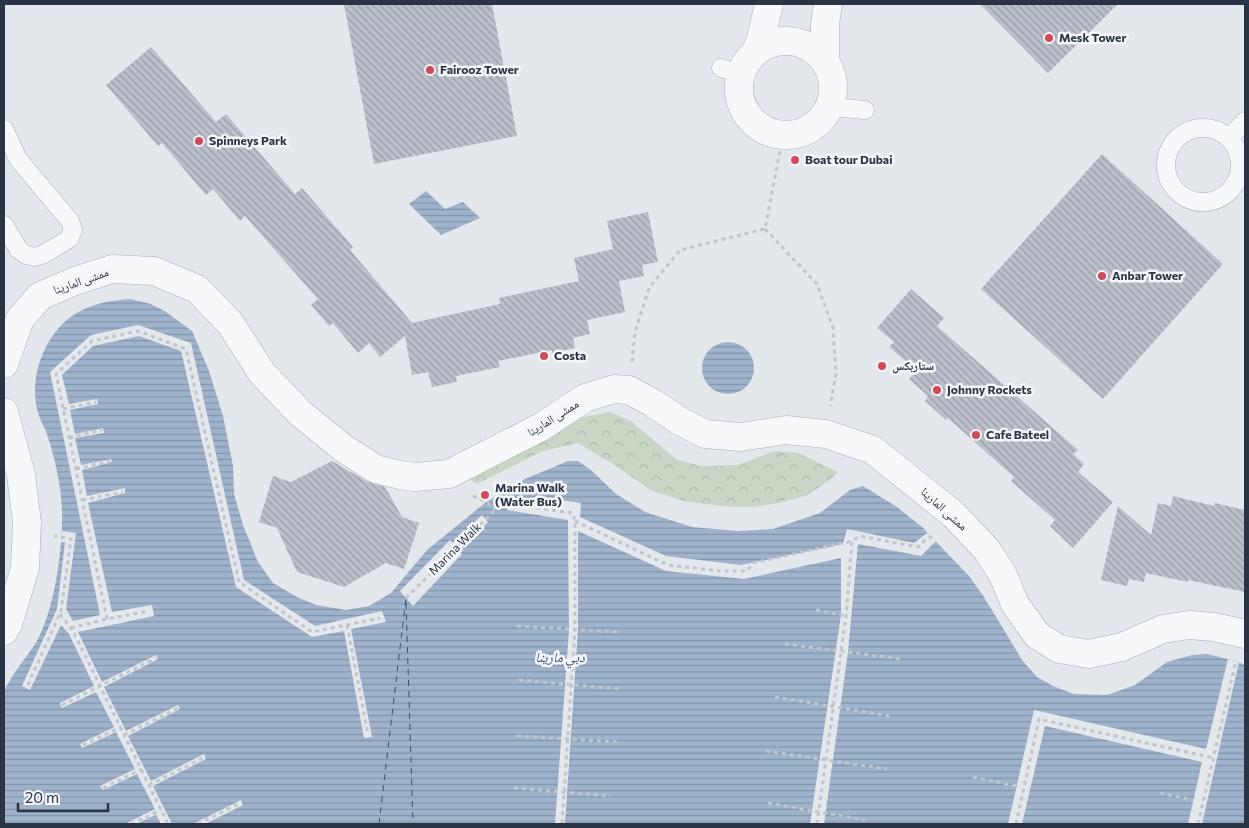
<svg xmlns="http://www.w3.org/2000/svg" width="1249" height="828" font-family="Commissioner,'Noto Naskh Arabic',sans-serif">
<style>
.forest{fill:url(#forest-crowns)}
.water{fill:url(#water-rules)}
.pier{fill:#e4e7ec}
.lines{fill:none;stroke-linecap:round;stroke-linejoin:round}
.ferry{stroke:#34527a;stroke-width:1;stroke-dasharray:6 5;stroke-linecap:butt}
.building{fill:url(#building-back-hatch)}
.lane-casing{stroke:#a9aeb7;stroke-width:19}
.street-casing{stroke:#a9aeb7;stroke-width:29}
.path{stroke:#c2c5cb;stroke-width:3;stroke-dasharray:4 4;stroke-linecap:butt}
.lane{stroke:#f7f8fa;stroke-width:18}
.street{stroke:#f7f8fa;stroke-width:28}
.poi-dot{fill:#d1495b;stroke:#f4f6f9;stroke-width:2}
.labels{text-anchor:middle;stroke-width:5;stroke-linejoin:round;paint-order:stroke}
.poi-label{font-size:12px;font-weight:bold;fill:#2b3445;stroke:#f4f6f9;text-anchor:start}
.street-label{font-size:12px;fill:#2b3445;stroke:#f4f6f9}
.water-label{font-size:14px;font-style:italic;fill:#34527a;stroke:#f4f6f9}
</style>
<defs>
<pattern id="forest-crowns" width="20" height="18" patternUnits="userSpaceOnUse" patternTransform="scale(1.25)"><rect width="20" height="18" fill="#c9d6c5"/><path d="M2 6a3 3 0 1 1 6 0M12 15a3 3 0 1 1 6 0" fill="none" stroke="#adb8ab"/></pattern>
<pattern id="water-rules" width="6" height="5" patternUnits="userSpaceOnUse" patternTransform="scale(1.25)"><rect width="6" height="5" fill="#9fb4cc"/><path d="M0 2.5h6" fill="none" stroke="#8293a7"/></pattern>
<pattern id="building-back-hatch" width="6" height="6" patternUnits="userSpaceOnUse" patternTransform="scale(1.25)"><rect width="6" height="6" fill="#bbc0ca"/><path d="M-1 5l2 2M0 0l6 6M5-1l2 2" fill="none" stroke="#989da6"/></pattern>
</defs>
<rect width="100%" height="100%" fill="#e4e7ec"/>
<path class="forest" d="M610,412L631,421L677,460L702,466L738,465L774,451L799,453L838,472L831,479L808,495L779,503L753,507L721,506L684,501L652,491L616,466L578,443L543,451L477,484L471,480L472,473L578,418Z"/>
<path class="water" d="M426,191L445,209L463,202L480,218L441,235L409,204Z
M130,299L151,304L166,312L192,331L209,371L223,416L233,466L234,494L243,525L258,562L273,583L297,597L316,605L346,610L369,606L391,593L427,550L485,503L525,479L568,461H578L591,470L616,494L645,512L692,527L738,531L773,529L820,513L850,490L863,486L897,507L922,527L969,576L984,597L1022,660L1037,677L1053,686L1074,694L1107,695L1135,685L1167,662L1192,655L1207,654L1236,661L1245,665V824H4C4,790 4,756 4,722C4,713 1,700 4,692C10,676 28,656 37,641C54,609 61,559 62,523C63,493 56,462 47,434C45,428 41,422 39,416C33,398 34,378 40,361C56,317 85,302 130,299Z
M702 368a26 26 0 1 1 52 0a26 26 0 1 1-52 0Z"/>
<path class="pier" d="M138,325L191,343L244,580L315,626L382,611L386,622L351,629L372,737L364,738L344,631L312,637L236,587L181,351L139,336L93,346L62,375L69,404L97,399L98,404L70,410L75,434L103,428L104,433L75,438L81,465L111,459L112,462L82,470L87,496L125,488V493L88,503L112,612L152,605L154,616L78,632L102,682L156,655L158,659L104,687L126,731L178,705L180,709L128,736L151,781L204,754L206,759L153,786L172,824H161L156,815L136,824H125L155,809L137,774L103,790L100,786L135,769L116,732L82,748L80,744L114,727L96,692L62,708L60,703L94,686L69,634L61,625L30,690L22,686L57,609L65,542H61L62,531L76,533L66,609L73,621L100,615L50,372L91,335Z
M508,499L551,505L552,499L581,503L580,517L666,556L741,565L843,544L847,529L914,543L927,533L936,541L921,556L858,544L848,652L824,824H810L841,615V558L744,579L666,571L578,531V630L565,824H555L569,630L568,520L507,510Z
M482,515L488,522L459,551L462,554L413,606L400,591L450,540L453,543Z
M1228,659L1239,662L1202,824H1188L1202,762L1045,726L1022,824H1008L1034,710L1206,749Z
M241,800L243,805L205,824H193Z"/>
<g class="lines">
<path class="ferry" d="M406,603L413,824
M379,824L406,598"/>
</g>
<path class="building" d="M344,4H492L517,136L374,164Z
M980,4H1118L1048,73Z
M151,47L216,122L226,114L295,194L302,188L353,247L350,250L412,323L500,304L499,298L579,281L574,258L613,249L607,221L648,212L658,262L642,265L644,276L619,281L625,312L587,320L590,334L573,338L575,348L552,353V350L498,361L500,367L456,376L457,382L432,387L428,372L412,375L405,336L380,357L369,343L358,353L333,323L329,326L311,305L318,299L245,216L240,221L213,189L206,195L162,143L158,146L106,85Z
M1102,154L1223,264L1103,399L981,289Z
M911,289L944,318L937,326L1078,450L1073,454L1084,464L1078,472L1113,502L1073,548L1050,526L1055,520L1011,481L1014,477L948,418L946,420L925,401L928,396L909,379L917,371L889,347L894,342L877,328Z
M332,461L368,482L385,487L402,517L419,523L404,569L386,563L344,587L297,572L277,528L259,522L273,476L291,482Z
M1173,496L1214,506L1215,503L1245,510V592L1188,580V582L1146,573L1144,582L1129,579L1127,586L1101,580L1118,506L1151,535L1158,503L1171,506Z"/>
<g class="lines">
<g class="lane-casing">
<path id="lane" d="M721,68L741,74
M830,107L865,110
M1166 165a37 37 0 1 1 74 0a37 37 0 1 1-74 0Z
M4,129L18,159L70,221L73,230L69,239L44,254L35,257L26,255L19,250L4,225
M1229,138L1245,121"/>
</g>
<g class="street-casing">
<path id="street" d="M739 88a47 47 0 1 1 94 0a47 47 0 1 1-94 0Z
M756,52L761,38L769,4
M825,61V24L828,4
M4,364L20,319L40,296L75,281L112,269L154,271L197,289L230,323L262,373L300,413L343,448L376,469L400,475L415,477L449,474L541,427L585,398L614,389L629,390L653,403L680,421L705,434L741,437L786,430L826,434L873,450L954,515L987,550L1003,575L1015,604L1037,635L1059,649L1089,654L1122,647L1163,629L1189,625L1214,627L1245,634
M4,412L21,475L27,522L25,568L8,624L4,631"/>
</g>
<path class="path" d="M765,229L817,284L833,328L836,374L830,406
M632,362L635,332L649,288L680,250L765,229L783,135
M63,409L96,402
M69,438L102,430
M76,469L110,461
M473,496L487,502L495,510
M82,500L123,492
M575,521L668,565L720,571H747L753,563L852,541
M406,598L495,510L508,504L573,513L575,521V630L562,824
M816,610L846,616
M60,614L73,631L168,824
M107,619L56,374L92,341L138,331L186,349L239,582L312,632L380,618
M347,625L368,734
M517,626L621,632
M71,628L107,619L149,611
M785,644L902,659
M519,680L620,689
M28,685L61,611L71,539L54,536
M775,697L890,716
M62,705L156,658
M124,735L178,708
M517,736L619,742
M83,745L121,727
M766,751L887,769
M973,777L1017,786
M149,785L203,758
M103,788L142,769
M514,788L610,796
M1160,793L1193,800
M768,803L865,820
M131,824L161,810
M198,824L240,803
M817,824L846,616L852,541L860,536L918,547L927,538L933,537
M1016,824L1039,719L1214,758
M1198,824L1236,661"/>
<use href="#lane" class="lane"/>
<use href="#street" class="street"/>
</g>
<g class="poi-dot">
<circle cx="1049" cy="38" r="5"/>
<circle cx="430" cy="70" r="5"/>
<circle cx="199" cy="141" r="5"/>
<circle cx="795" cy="160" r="5"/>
<circle cx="1102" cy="276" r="5"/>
<circle cx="544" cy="356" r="5"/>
<circle cx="882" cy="366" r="5"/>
<circle cx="937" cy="390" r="5"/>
<circle cx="976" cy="435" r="5"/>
<circle cx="485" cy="495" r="5"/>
</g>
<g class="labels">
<g class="poi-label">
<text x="1059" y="42">Mesk Tower</text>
<text x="440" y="74">Fairooz Tower</text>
<text x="209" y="145">Spinneys Park</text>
<text x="805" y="164">Boat tour Dubai</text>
<text x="1112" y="280">Anbar Tower</text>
<text x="554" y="360">Costa</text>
<text x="892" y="370">ستاربكس</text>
<text x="947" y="394">Johnny Rockets</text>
<text x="986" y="439">Cafe Bateel</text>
<text x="495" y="492">Marina Walk<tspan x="495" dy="14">(Water Bus)</tspan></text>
</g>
<g class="street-label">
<text transform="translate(81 281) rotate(-19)" y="4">ممشى المارينا</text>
<text transform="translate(553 418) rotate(-32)" y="4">ممشى المارينا</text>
<text transform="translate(944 509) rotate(42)" y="4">ممشى المارينا</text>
<text transform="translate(455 549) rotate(-45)" y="4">Marina Walk</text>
</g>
<g class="water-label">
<text x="560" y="662">دبي مارينا</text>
</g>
</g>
<rect width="1249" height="828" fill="none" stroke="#2b3445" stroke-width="10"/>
<path d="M18 803v8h90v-8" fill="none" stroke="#2b3445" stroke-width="2.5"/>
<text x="25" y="803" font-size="15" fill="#2b3445" stroke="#f4f6f9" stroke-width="4" paint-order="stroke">20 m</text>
</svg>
